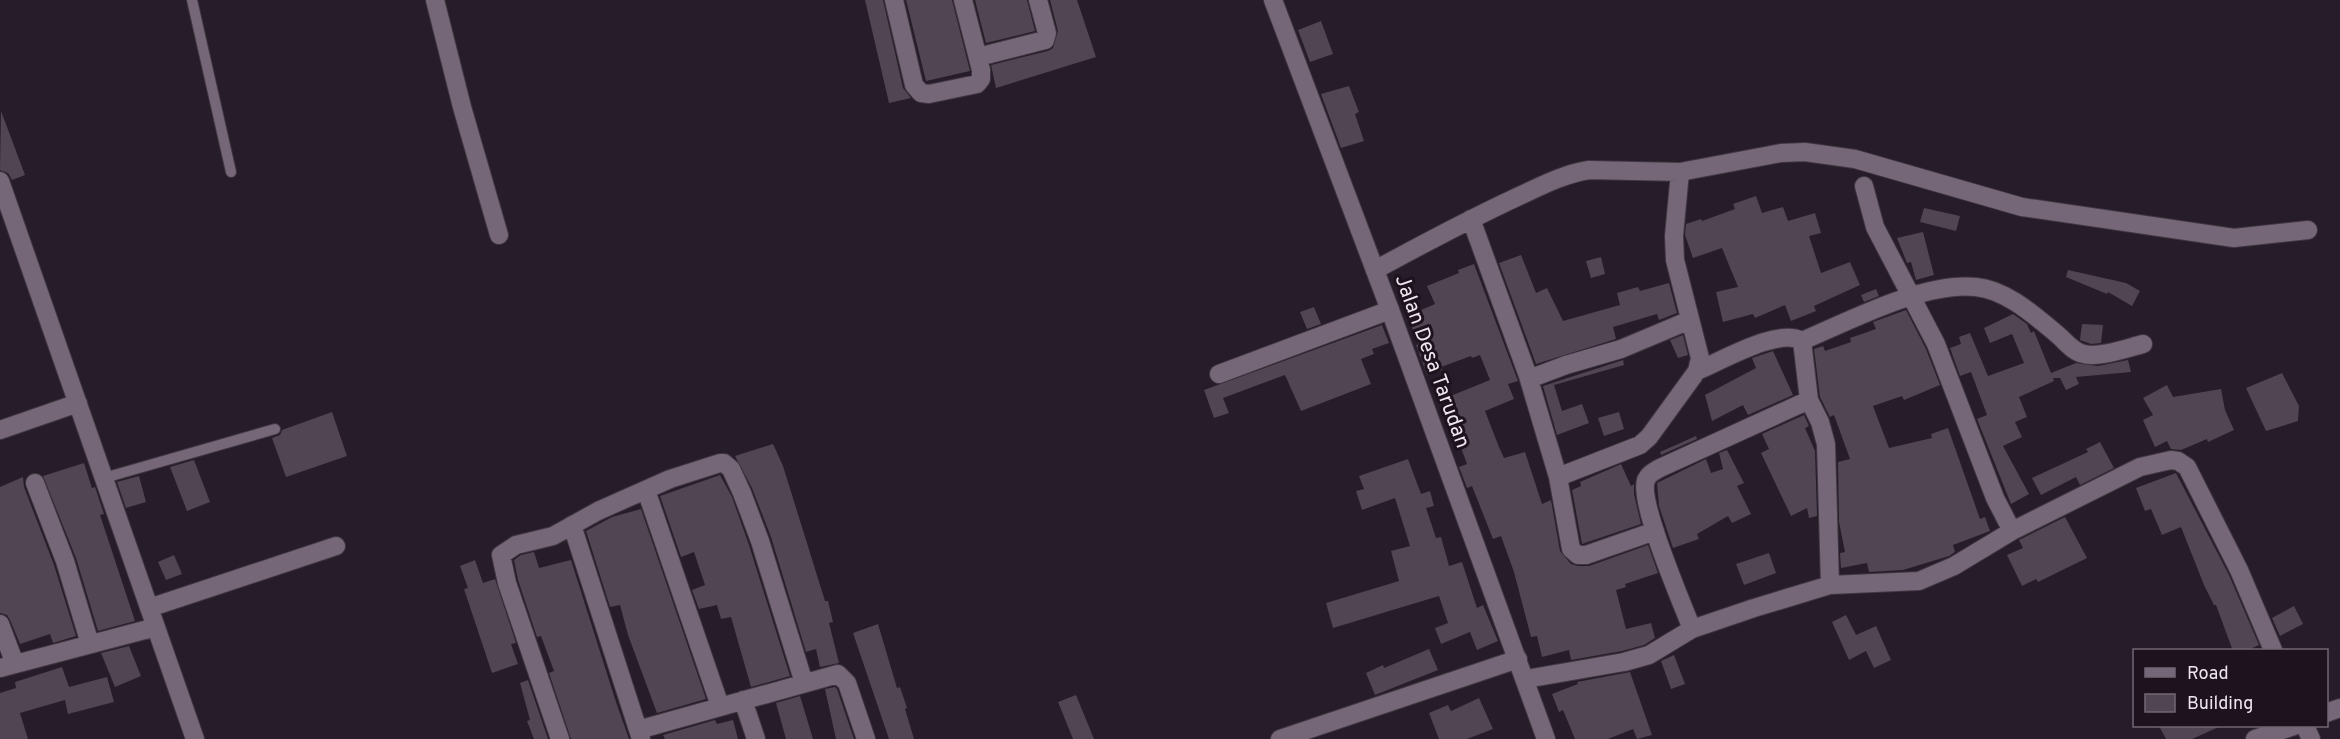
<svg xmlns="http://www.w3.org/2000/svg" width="2340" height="739" font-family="Overpass,sans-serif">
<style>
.building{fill:#514453}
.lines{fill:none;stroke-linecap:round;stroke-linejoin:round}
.lane-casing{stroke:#413742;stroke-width:12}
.street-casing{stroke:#413742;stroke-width:20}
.secondary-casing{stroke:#413742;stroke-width:20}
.lane{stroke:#756777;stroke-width:10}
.street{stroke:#756777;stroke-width:18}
.secondary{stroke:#756777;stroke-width:18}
.labels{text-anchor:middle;stroke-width:6;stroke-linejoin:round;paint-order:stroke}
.street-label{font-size:21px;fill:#eee6ef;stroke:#1e121f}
</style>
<rect width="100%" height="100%" fill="#271c29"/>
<path class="building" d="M865,0H883L903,88L911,98L889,103Z
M906,0H952L970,71L926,81Z
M975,0H1027L1035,31L986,43Z
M1050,0H1077L1096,57L996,88L991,65L1048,51L1053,48L1058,31Z
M1321,21L1333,54L1310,62L1298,30Z
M1349,86L1359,112L1355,114L1364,141L1341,148L1321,94Z
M1,111L25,175L12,180L8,173L0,170Z
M1756,196L1762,213L1783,207L1788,221L1815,213L1821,233L1809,236L1821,273L1850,262L1860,285L1814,306L1816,311L1791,321L1785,305L1755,318L1753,314L1723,322L1716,292L1738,287L1722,248L1693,258L1685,235L1686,224L1701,219L1702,221L1735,209L1733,204Z
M1924,208L1960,216L1956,231L1920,222Z
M1923,232L1934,275L1916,280L1911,262L1907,263L1897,238Z
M1521,255L1536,293L1547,288L1563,321L1620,305L1617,293L1638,287L1640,291L1669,283L1677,313L1659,320L1657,314L1613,327L1616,339L1536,364L1499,263Z
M1601,257L1605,274L1591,278L1586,261Z
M1474,264L1518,381L1508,384L1514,399L1485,411L1499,447L1504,458L1525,452L1542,504L1551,500L1560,551L1571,564L1578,566H1589L1648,545L1658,573L1625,584L1626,587L1616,590L1626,629L1651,623L1655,638L1644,645L1622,651L1571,660L1569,650L1542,657L1537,636L1531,637L1514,572L1501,536L1493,539L1472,486L1467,488L1459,467L1467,464L1460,445L1466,443L1448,397L1490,380L1480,355L1472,358L1471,356L1441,367L1442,370L1427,375L1416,345L1419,344L1407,316L1435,304L1427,286L1459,273L1458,270Z
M2068,270L2126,283L2140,291L2132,306L2108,292L2107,294L2066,277Z
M1876,289L1879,296L1864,302L1861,295Z
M1314,307L1321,324L1307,329L1300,312Z
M1906,310L1926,349L1940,385L1904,400L1902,396L1873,406L1889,448L1932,438L1931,434L1948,428L1980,519L1985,517L1990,531L1953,545L1955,552L1949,556L1903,570L1869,572L1867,563L1841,568L1840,553L1845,552L1839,522L1838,462L1850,459L1834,415L1830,417L1820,397L1814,349L1823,346L1825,351L1851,342L1850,338L1876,329L1873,322Z
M2013,314L2027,324L2031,333L2034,331L2051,373L2076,363L2098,366L2128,360L2131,372L2076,377L2079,384L2066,390L2060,378H2053L2054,381L2019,397L2027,417L2015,422L2022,437L2003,446L2029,494L2011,504L1977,419L1987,415L1971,372L1960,376L1950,348L1961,344L1959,337L1970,333L1988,376L2024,363L2012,334L1990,343L1984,328Z
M2082,324L2103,325L2101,343L2091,344L2080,340Z
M1382,325L1389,343L1372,349L1374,354L1361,359L1371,384L1301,411L1285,375L1223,398L1229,413L1214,418L1204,390Z
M1683,335L1688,355L1678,358L1670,340Z
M1773,351L1793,395L1748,415L1743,405L1712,421L1705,395L1756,368L1752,358Z
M1623,360L1624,365L1554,385L1562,411L1582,404L1589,423L1557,435L1543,386Z
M2282,373L2299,406L2298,421L2266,431L2246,388Z
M2167,385L2173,397L2221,389L2225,410L2234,430L2208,442L2207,439L2181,450L2171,449L2167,441L2155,447L2143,420L2153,415L2143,398Z
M332,412L347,456L286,477L272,438L280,435L282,430Z
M1619,412L1624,429L1604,436L1598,418Z
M1804,415L1809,426L1805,428L1815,451L1817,516L1809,518L1807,508L1791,516L1761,453L1769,449L1762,434Z
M1696,436L1697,439L1661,455L1660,452Z
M2100,442L2114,468L2080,485L2076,477L2041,495L2032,478L2088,452L2086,449Z
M773,444L783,466L825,601H828L833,622L829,623L839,663L820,667L816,649L806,652L771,537L752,488L735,456Z
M1727,450L1744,483L1737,486L1751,514L1732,523L1728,516L1697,534L1699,539L1673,548L1659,506L1657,483L1706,459L1711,473L1723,469L1719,453Z
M1408,459L1421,494L1430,491L1434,506L1426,508L1436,538L1441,537L1449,566L1462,562L1477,608L1483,605L1498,641L1477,650L1470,632L1441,644L1435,628L1448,623L1439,596L1333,628L1326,603L1399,581L1391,551L1410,546L1395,498L1362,510L1356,491L1364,489L1359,476Z
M194,460L210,502L187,511L170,467Z
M84,463L92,488L95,487L104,514L100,515L135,621L98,631L76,558L43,476Z
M1621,464L1631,486L1634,484V494L1641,524L1582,544L1572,490L1581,486L1580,482Z
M2176,473L2229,575L2259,645L2246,651H2233L2216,605H2214L2204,585L2181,527L2162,535L2151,509L2145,511L2136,488Z
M720,475L732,497L749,545L790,676L751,687L731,617L721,619L717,605L699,609L692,590L705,585L694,552L681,557L660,496Z
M139,476L146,502L126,508L117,482Z
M23,477L24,487L54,565L76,636L53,643L50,634L20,644L10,620L7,615L0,613V487Z
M641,509L706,699L657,713L628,635L620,605L610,607L586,531L612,517Z
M2065,517L2087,558L2038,582L2036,579L2022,586L2007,555L2023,548L2019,540Z
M534,552L539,568L571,560L615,699L629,739H571L549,673L554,671L541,636L537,637L518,580L514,560L521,555Z
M1769,553L1776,573L1744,585L1736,564Z
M174,555L182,574L166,580L158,562Z
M475,560L483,583L495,579L516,643L511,644L518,664L492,673L464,589L468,588L460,566Z
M2294,606L2303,624L2280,636L2272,618Z
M1846,615L1856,635L1876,626L1891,660L1874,668L1866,651L1849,660L1832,622Z
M878,624L897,688L900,687L907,708L905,709L914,739H889L853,633Z
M129,646L141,676L115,687L101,653Z
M1429,649L1438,670L1375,695L1366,673L1383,665L1384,668Z
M1674,655L1685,684L1671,689L1661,661Z
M62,667L69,687L107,677L114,702L68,714L65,700L20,713L28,739H0V693L16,688L15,682Z
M1630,672L1652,735L1637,739L1633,729L1608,739H1575L1563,710L1559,712L1552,694L1578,684L1577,682Z
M528,680L548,739H534L527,721L530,720L520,683Z
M835,687L837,689L854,739H836L825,689Z
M1076,695L1094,739H1073L1058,702Z
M800,696L813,739H786L776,703Z
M1479,698L1493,729L1467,739H1439L1429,713L1448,705L1451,711Z
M715,720L717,724L733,720L738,739H665L663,735Z
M2159,726H2221L2192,739H2166Z"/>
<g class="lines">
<g class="lane-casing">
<path id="lane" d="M192,0L231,172
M104,478L275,429"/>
</g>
<g class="street-casing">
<path id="street" d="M435,0L462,107L499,235
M894,0L914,85L921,93L929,94L977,84L981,79V70L963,0
M978,57L1045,40L1047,33L1038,0
M0,181L195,739
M1864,186L1875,227L1936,344L1995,498L2012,531
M1471,219L1528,376L1558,477L1571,549L1578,555H1586L1655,531
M1375,270C1421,245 1468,220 1515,198C1539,187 1563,174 1589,170L1680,172L1781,153L1805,152L1855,159L2022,207L2234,238L2308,230
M1802,341L1809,400L1820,422L1826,444L1830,585
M1697,371C1722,361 1778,327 1802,341C1849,321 1925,281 1976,287C2007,290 2035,316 2058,335C2066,342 2073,352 2084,354C2100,358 2127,348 2143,344
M1219,374L1390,310
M1529,379L1566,365L1621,349L1690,320
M0,430L78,403
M1558,477L1640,445L1649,437L1697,371L1700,358L1675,260L1674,236L1680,172
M35,483L65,561L90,644
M646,490L720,706
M572,525L641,739
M149,608L336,546
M0,624L15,664
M1692,629C1682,603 1638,502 1646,480C1649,473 1655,471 1660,468L1809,400
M0,668L156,627
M1526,679L1624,662L1649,655L1692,629L1754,608L1830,585L1919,581L1954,566L2012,531L2140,467L2171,460L2178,461L2187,467L2239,570L2273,650
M743,700L756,739
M2326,713L2340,708
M2305,726L2311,739
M638,730L838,674L847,683L866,739
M560,739L507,583L501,555L516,545L553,536L598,511L670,479L720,463H724L731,469L742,493L760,541L804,683
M1280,739L1518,659
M2255,739L2294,726"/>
</g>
<g class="secondary-casing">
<path id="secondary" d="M1273,0L1390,310L1546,739"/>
</g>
<use href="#lane" class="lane"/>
<use href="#street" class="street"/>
<use href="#secondary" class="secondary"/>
</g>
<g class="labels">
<g class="street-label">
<text transform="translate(1433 361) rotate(70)" y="7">Jalan Desa Tarudan</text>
</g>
</g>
<rect x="2133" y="649" width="195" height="78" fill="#1e121f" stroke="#716772" stroke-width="1.5"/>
<rect x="2145" y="668" width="30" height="9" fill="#756777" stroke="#716772" stroke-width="1.5"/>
<text x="2187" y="679" font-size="18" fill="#eee6ef">Road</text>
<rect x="2145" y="694" width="30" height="18" fill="#514453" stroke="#716772" stroke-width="1.5"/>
<text x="2187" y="709" font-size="18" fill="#eee6ef">Building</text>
</svg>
